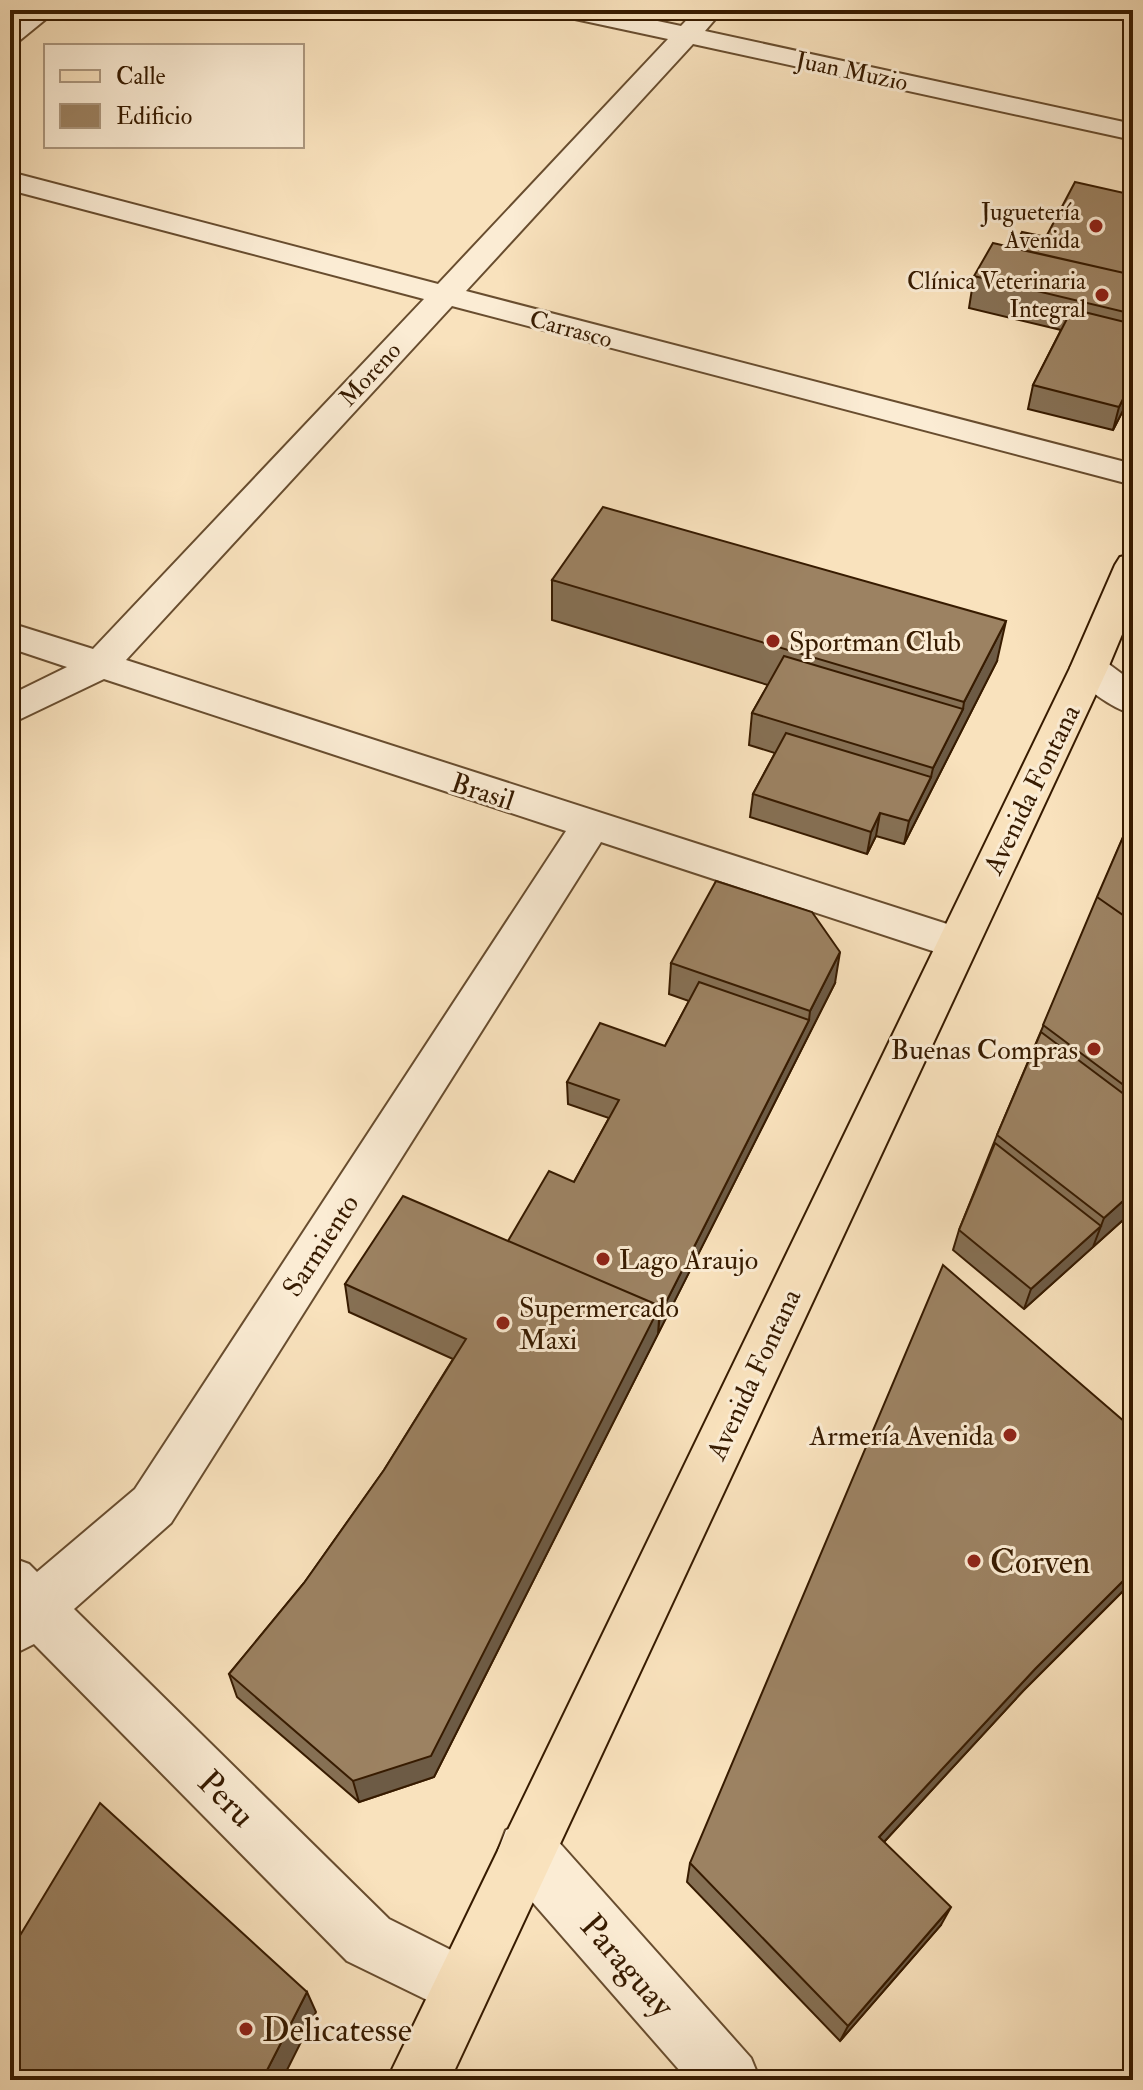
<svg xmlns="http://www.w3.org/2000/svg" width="1143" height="2090" font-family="'IM FELL Double Pica',serif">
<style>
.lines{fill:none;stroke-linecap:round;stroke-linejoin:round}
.minor-casing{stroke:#684d2f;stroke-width:4}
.major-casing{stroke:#371b00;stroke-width:4}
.minor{fill:#fbecd4;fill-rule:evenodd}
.major{fill:#f9e2bd;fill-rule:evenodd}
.wall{fill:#867054;stroke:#371b00;stroke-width:2}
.shaded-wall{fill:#6d5b45;stroke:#371b00;stroke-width:2}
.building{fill:#9c8262;stroke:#371b00;stroke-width:2}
.poi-dot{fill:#8f2418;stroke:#fbecd4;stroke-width:3}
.labels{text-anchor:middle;stroke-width:6;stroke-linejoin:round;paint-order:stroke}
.far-street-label{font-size:24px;fill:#371b00;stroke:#fbecd4}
.far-poi-label{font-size:24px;fill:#371b00;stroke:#fbecd4;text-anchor:end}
.poi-label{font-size:28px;fill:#371b00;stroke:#fbecd4;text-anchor:start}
.street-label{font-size:28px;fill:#371b00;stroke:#fbecd4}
.near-poi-label{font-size:34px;fill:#371b00;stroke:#fbecd4;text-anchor:start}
.near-street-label{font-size:34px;fill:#371b00;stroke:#fbecd4}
</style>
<rect width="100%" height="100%" fill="#f9e2bd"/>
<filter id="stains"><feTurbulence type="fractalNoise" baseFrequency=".0025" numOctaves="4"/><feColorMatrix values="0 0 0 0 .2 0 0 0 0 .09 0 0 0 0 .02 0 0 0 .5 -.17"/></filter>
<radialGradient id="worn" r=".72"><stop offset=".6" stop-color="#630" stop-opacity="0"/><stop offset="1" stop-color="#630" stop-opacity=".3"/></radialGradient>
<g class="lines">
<g class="minor-casing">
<path id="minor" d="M27,10H57L19,41L10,43V23Z
M557,10H606L681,26L696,10H723L705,31L1133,124V140L693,44L466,291L1133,464V485L452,306L126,660L972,932L978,943L972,954L957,959L601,842L171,1523L74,1609L389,1919L483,1966L492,1987L483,2008L462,2017L347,1961L34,1644L10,1656V1557L29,1564L37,1572L135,1489L566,831L104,679L10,724V695L67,667L10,648V623L93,649L424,299L10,190V172L438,284L668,39L561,16Z
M1089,655L1102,659L1133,682V714C1111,708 1082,687 1070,668L1076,659Z
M527,1822L548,1830L751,2058L760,2080H688L506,1872L498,1851L506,1830Z"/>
</g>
<g class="major-casing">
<path id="major" d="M1133,554V608L1108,668L450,2080H387L1070,668L1115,565L1120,557Z"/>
</g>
<use href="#minor" class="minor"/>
<use href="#major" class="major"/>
</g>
<path class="wall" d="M1133,195V391L1113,430L1028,409L1033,385L1061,330L969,308L974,276L1013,248L1046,237Z
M552,580L997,661L904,844L876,836L867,854L750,817L753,794L775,753L749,745L752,713L768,685L552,620Z
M1133,814V1211L1024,1309L953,1250L959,1230L997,1135Z
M671,963L835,983L434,1777L359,1802L237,1697L229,1674L304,1583L384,1470L453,1359L349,1312L345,1284L508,1241L574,1182L609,1118L568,1104L567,1082L665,1046L689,1001L669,994Z
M1133,1429V1581L1023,1691L884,1842L941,1925L840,2041L687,1882L690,1863Z"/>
<path class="shaded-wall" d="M1133,379V391L1113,430L1119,407Z
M1006,621L997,661L904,844L909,821L931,777L933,768L963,709L964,702Z
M880,813L876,836L867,854L871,832Z
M840,952L835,983L658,1334L660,1314L809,1020L810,1011Z
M1133,1192V1211L1093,1247L1104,1218Z
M1101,1226L1093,1247L1024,1309L1031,1289Z
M660,1306L658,1334L434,1777L359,1802L353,1781Z
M1133,1571V1581L1023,1691L871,1856L879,1837L1035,1669Z
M951,1907L941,1925L840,2041L848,2026Z
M307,1992L316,2012L282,2080H262Z"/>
<path class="building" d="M1075,182L1133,195V275L1013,248L1022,232L1046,237Z
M993,243L1133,275V314L974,276Z
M1072,309L1133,324V379L1119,407L1033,385Z
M603,507L1006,621L964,702L552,580Z
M784,656L963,709L933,768L752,713Z
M786,733L931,777L909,821L880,813L871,832L753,794Z
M1133,814V922L1097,897Z
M716,881L812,912L840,952L810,1011L671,963Z
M1097,897L1133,922V1092L1043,1025Z
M699,982L809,1020L660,1314V1306L508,1241L549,1171L574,1182L619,1100L567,1082L600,1023L665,1046Z
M1041,1032L1133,1101V1192L1104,1218L997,1135Z
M995,1143L1101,1226L1031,1289L959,1230Z
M403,1196L660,1306L431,1756L353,1781L229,1674L304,1583L384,1470L466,1339L345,1284Z
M943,1265L1133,1429V1571L1035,1669L879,1837L951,1907L848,2026L690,1863Z
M100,1803L307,1992L262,2080H10V1952Z"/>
<g class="poi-dot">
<circle cx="1096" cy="226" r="8"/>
<circle cx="1102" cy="295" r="8"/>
<circle cx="773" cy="641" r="8"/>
<circle cx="1094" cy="1049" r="8"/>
<circle cx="603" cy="1259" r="8"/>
<circle cx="503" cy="1323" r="8"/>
<circle cx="1010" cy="1435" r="8"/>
<circle cx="974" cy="1561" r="8"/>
<circle cx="246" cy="2029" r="8"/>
</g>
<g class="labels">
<g class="far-street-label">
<text transform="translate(852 71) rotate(12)" y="8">Juan Muzio</text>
<text transform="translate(571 329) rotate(15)" y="8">Carrasco</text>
<text transform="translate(370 374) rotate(-47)" y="8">Moreno</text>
</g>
<g class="far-poi-label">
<text x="1080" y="220">Juguetería<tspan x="1080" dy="28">Avenida</tspan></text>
<text x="1086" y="289">Clínica Veterinaria<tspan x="1086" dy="28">Integral</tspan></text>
</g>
<g class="poi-label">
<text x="789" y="651">Sportman Club</text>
<text x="1078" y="1059" text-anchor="end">Buenas Compras</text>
<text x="619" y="1269">Lago Araujo</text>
<text x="519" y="1317">Supermercado<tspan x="519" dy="32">Maxi</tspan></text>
<text x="994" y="1445" text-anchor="end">Armería Avenida</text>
</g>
<g class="street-label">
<text transform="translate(1031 789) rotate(-64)" y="10">Avenida Fontana</text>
<text transform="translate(483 791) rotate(18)" y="10">Brasil</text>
<text transform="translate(320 1245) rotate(-57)" y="10">Sarmiento</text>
<text transform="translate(753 1374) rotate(-65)" y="10">Avenida Fontana</text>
</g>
<g class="near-poi-label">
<text x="990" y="1573">Corven</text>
<text x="262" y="2041">Delicatesse</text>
</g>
<g class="near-street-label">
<text transform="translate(227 1798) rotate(45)" y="12">Peru</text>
<text transform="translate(628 1965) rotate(49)" y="12">Paraguay</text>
</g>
</g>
<rect width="1143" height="2090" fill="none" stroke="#f9e2bd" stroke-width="40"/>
<rect x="12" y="12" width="1119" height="2066" fill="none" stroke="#371b00" stroke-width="4"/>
<rect x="20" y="20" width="1103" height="2050" fill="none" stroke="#371b00" stroke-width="2"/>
<rect x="44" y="44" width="260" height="104" fill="#fbecd4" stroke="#ad987f" stroke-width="2"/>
<rect x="60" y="70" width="40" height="12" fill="#f9e2bd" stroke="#ad987f" stroke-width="2"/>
<text x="116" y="84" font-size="24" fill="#371b00">Calle</text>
<rect x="60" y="104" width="40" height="24" fill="#9c8262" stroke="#ad987f" stroke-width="2"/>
<text x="116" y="124" font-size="24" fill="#371b00">Edificio</text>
<rect width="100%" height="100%" filter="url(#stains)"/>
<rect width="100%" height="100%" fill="url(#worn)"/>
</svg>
